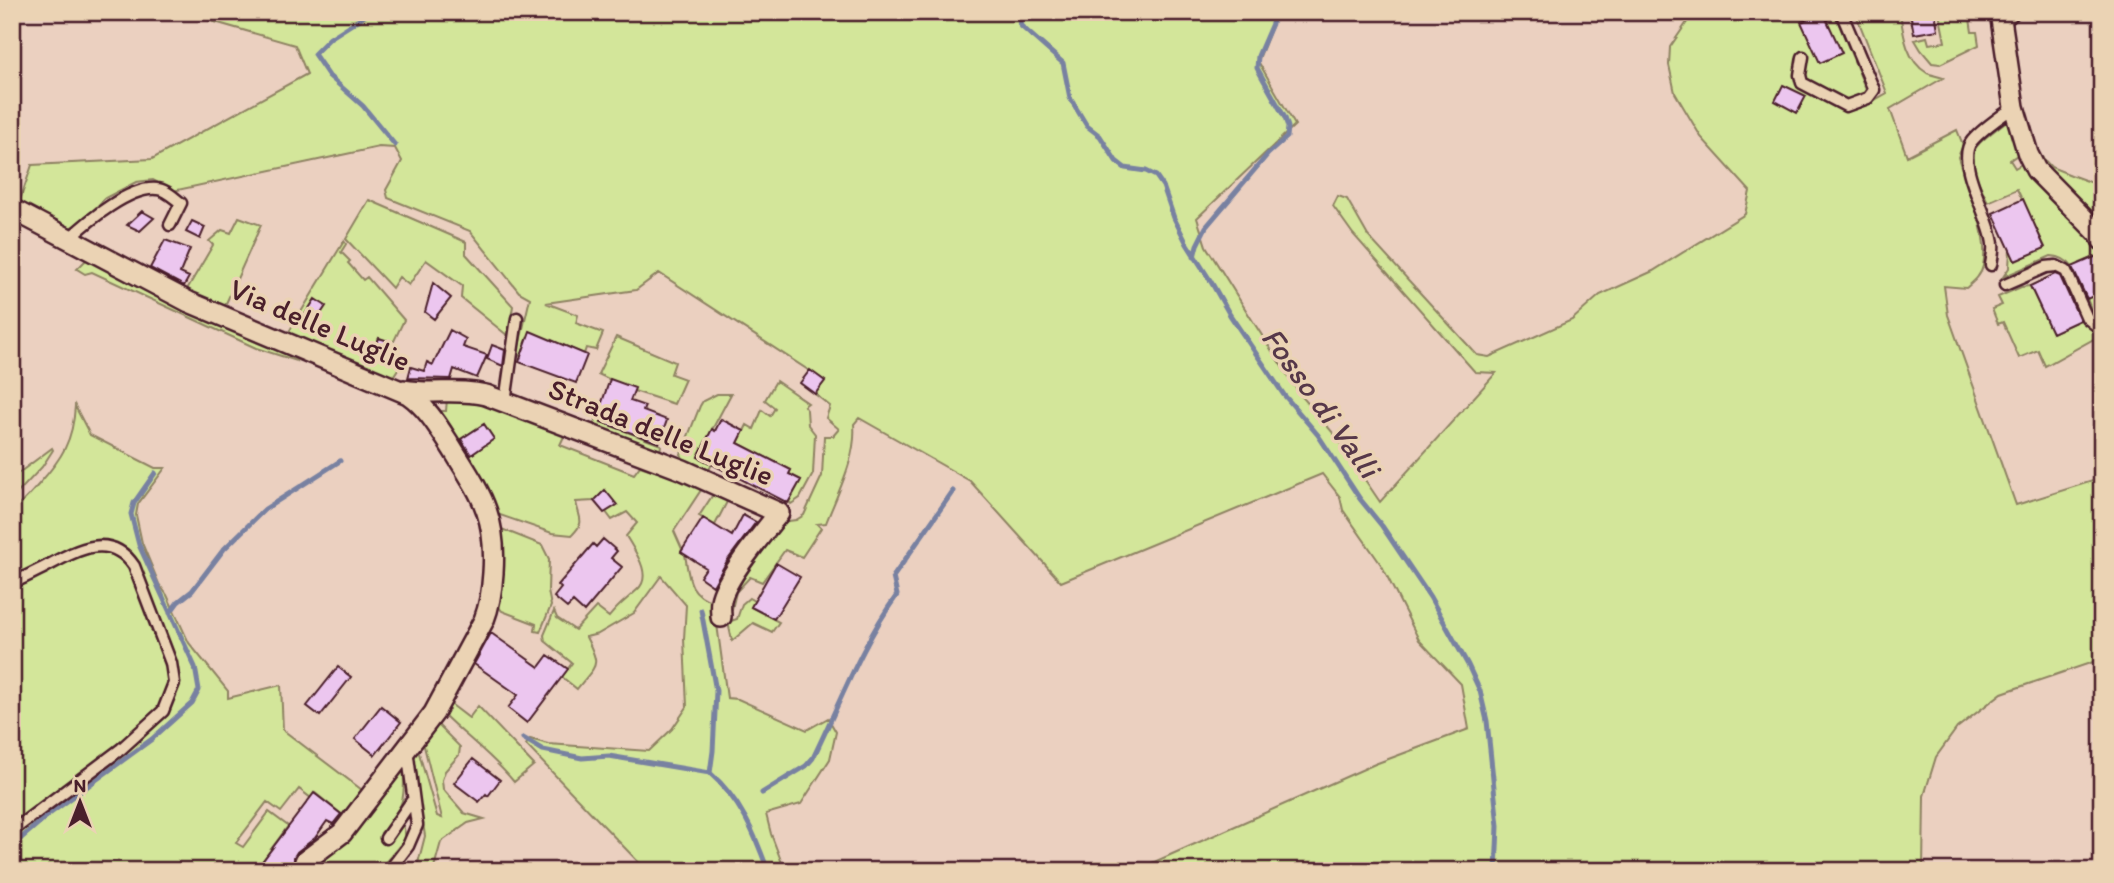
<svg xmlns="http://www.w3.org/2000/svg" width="2114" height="883" font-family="Itim,sans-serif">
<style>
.green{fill:#d3e69a;stroke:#8e8262;stroke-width:2}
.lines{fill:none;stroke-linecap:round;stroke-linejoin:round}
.stream{stroke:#7881a1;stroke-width:5}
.building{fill:#ecc6ef;stroke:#4a1f2b;stroke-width:2}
.lane-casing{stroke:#4a1f2b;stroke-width:15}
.street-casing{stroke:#4a1f2b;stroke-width:24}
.lane{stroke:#ebd3b4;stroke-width:10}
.street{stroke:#ebd3b4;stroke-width:19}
.labels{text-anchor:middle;stroke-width:7;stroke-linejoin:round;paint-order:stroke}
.street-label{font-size:30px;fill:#4a1f2b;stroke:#ebd3b4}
.water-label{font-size:32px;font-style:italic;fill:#563849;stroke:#ebd3b4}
</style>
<rect width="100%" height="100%" fill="#ebd0c0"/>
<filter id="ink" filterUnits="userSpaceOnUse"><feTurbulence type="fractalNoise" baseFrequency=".0143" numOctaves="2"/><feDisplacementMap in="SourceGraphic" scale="14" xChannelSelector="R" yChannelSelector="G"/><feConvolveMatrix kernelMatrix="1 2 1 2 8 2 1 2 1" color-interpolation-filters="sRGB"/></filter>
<g filter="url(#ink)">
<path class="green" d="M180,12H1278L1258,61L1295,125L1197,218L1206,246L1254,323L1299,393L1334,434L1380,502L1496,373L1475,372L1353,234L1333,206L1338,196L1347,199L1368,236L1477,355L1489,357L1572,320L1600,295L1653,271L1745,214L1750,191L1701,137L1675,93L1669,65L1670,47L1694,12H1834L1871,102L1887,93L1855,12H1900C1903,33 1906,61 1927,73C1931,75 1938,76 1943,78L1890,109L1907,156L1957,130L1963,145L1958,157C1967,189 1990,233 1983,266C1981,276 1973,282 1966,288L1944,286L1948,315L2016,505L2102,478V659L2002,693L1957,728L1936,757L1924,796L1923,871H1134L1375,764L1469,729L1461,684L1419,640L1382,566L1343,510L1340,497L1322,474L1061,582L970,481L859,418L854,424C857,457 838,492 826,523L817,524L821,528L802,557L785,550L762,582L750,577L736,592L732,609H727L730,593L781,522L796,520L804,515L822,476L824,436H833L839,429L826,418L830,406L815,394L825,381L659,273L636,290L546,303L578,315L576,323L603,333L596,350L586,348L584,354L531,332L521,356L517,355L530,298L519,292L470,231L388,198L386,190L402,161L395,148L379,147L173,191L153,180L136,182L105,198L83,221L68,229L19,203L32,165L152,159L307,74L295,45Z
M1939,12H1969L1972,32H1977L1979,45L1940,64L1932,63L1921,50L1915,40L1927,37L1929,44L1945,42Z
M2009,119L2020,153L2010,160L2015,168L2025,162L2099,246L2102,266L2097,256L2080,263C2087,278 2100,296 2093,313C2082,292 2080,257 2051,256L2003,277L2009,268L2010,249L2016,261L2045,247L2017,189L1988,202C1963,149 1965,154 2009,119Z
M2040,155L2051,167L2071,175L2090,182L2102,180V223L2097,221L2037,158Z
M369,200L466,242V254L513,306L508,336L461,298L462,286L426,260L409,285L399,277L392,288L346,239Z
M239,217L261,225L224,308L186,291L213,245L209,241L222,230L231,233Z
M344,241L346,244L341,252L350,261L348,263L363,280L367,277L404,320L394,341L391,342L379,338L374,351L389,358L400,366L392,378L287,335Z
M87,259L296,355L297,361L256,348L92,272L85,274L77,269Z
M2030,286L2052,333L2082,319L2099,336L2045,366L2038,350L2019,358L2003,322L1998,324L1992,309L2002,305L1998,297L2021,287Z
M616,337L675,362L671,374L685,379L674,404L634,391L598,374Z
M776,381L808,403L804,406L807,410L808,425L815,434L813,474L800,498L791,504L789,502L801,480L789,474L791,470L738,443L747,425L754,429L762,410L770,416L775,408L765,400Z
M717,394H731L698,456L712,464L708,472L684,461L681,454L700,406L703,401Z
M447,399L476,402L507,414L519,413L566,432L560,445L634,474L640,466L703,487L674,531L682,549L681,552L685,554C689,578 688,594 714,602L727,698L738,699L807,730L828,718L836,732L830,759L801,804L766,814L771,834L785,871H647L526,745L530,739L548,744L649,751L672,729L687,707L684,639L686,605L661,576L634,613L598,634L586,637C602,668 596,664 577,689L562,677L572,663L545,641L544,635L554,611L557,618L575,630L596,607L609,617C619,604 625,601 637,590C654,576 634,550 626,536L637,523L627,512L612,520L606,512L617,505L605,490L594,501L576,502C579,519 586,521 572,535L552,533L497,514L469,462V456L494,439L484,424L459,440L453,436L438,411H446Z
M75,406L90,435L155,468H165L138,504L136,515L142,543L159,584L167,595L189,643L228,691V698L281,685L283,730L362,790L344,816L315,793L311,798L299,789L281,812L267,802L236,843L243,847L269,812L288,826L255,871H12V511C23,503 31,493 39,484C62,458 73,441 75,406Z
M599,411L604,413L601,422L661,445L660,453L592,428Z
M52,448L53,450L42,467L12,499V478Z
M716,490L730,496L715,525L699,516Z
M499,528L542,545L549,559L548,591L551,606L540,632L535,631L536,624L502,611L496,603Z
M749,598L754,601L751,607L779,622L772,632L753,623L732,641L728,622L737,619L742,604Z
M448,702L469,718L478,706L534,765L514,782C493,756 466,737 443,714Z
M437,724L460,747L459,755L445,771L442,780L443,789L464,813L484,819L468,823L441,842L433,871H416L425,836L412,752L417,746L437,816L442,818L423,742Z
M403,764C406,799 404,806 381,833L390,841L403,824L406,838L378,871H330L325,868L307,870Z"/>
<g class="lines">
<path class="stream" d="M371,12L330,38L314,54L329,76L363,106L395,145
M1018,12L1021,26L1063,63L1070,98L1087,126L1100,136L1116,161L1125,168L1146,171L1156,176L1163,186L1174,218L1187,244L1210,280L1230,315L1284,395L1318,435L1360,499L1382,526L1430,597L1468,665L1480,691L1487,721L1498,826L1496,871
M1194,257L1197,245L1206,227L1268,154L1287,137L1288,127L1285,118L1257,68L1258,56L1277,12
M701,610L716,691L713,751L710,773C740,799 755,834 768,871
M170,613L178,602L192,591L224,549L265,509L340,461
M523,738L543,750L582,758L609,756L710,773
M762,793L806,766L813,758C840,703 861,645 897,595L893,577L953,491
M12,846L48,815L152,739L192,703L199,690L195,667L139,545L131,514L134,503L155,473"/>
</g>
<path class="building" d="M1823,12L1842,53L1820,63L1801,22Z
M1910,12H1935L1938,30L1914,34Z
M1783,85L1806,96L1797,113L1775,101Z
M2023,199L2045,248L2015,261L1993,213Z
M142,211L154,218L140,231L127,225Z
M192,221L205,227L200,239L186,232Z
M165,240L190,249L180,273L189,277L184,286L150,268Z
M2097,256L2102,266V292L2087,299L2072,267Z
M2055,274L2060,276L2080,320L2052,333L2030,286Z
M433,283L451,298L434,319L425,312Z
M315,299L326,306L314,324L303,318Z
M450,330L466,339L463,347L487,355L477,378L454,369L451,379L408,378L411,367L424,371L427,362L433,365Z
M530,331L587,355L576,383L519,362Z
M379,338L391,342L386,356L373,351Z
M492,345L505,350L503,366L487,359Z
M810,370L825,381L815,394L800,383Z
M610,379L635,388L630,401L645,406L643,411L667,420L659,443L601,422L604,413L599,411Z
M721,419L744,431L738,443L791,470L789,474L801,480L788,503L698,457L712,429L715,431Z
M484,424L494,439L471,455L461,439Z
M605,490L617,505L604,513L594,501Z
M743,515L756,522L727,561L713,586L700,577L706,568L681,552L703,518L732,536Z
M603,539L617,551L611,558L622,567L584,612L573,602L567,608L554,597L561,588L558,585L593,544L596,547Z
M776,563L800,577L774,619L751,607Z
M491,633L539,667L548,655L568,669L527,723L508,708L518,695L474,664Z
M338,667L351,677L320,716L307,706Z
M381,706L401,722L375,755L355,739Z
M473,759L500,780L488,796L486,794L479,802L454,783Z
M314,793L341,814L333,824L327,821L315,838L297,852L294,857V866L291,871H255Z"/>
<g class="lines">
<g class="lane-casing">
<path id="lane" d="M2001,22L2010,17L2015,12
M1803,57L1800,75L1802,83L1846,106L1868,98L1874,90L1841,12
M70,238C88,221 130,186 157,189C165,189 174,198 181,203L170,225
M1991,265C1992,258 1994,250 1993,244C1991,218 1954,162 1972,141C1983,128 2000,117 2014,107
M2005,285L2046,267L2056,266L2066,271L2087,318L2102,330
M505,402L517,318
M12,583C24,578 35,572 47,566C75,551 110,530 134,566L171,663L174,683L163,711L121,749L12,831
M386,838L413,799
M389,871L408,846L417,825L407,749"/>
</g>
<g class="street-casing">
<path id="street" d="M2000,12L2014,107L2028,154L2036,170L2099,234L2102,240
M12,209L189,302L408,394C428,408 439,428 452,448C481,495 497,515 493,573C492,589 490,605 484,620L434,713L342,833L305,861
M404,390C432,395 459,388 486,395L683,470L779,513C764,532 725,578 721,601C720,606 721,612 721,617"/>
</g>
<use href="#lane" class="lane"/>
<use href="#street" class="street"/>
</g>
</g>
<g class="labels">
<g class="street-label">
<text transform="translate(320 325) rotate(23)" y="10">Via delle Luglie</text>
<text transform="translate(661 432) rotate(22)" y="10">Strada delle Luglie</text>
</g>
<g class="water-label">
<text transform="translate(1321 402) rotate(54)" y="11">Fosso di Valli</text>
</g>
</g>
<rect width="2114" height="883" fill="none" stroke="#ebd3b4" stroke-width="42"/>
<rect x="21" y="21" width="2072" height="841" fill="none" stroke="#4a1f2b" stroke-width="2.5" filter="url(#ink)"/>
<g transform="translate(80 802)" stroke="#ebd3b4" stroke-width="5" paint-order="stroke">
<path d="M0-5L12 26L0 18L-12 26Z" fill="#4a1f2b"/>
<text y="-10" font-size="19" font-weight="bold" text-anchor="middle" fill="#4a1f2b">N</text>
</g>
</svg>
